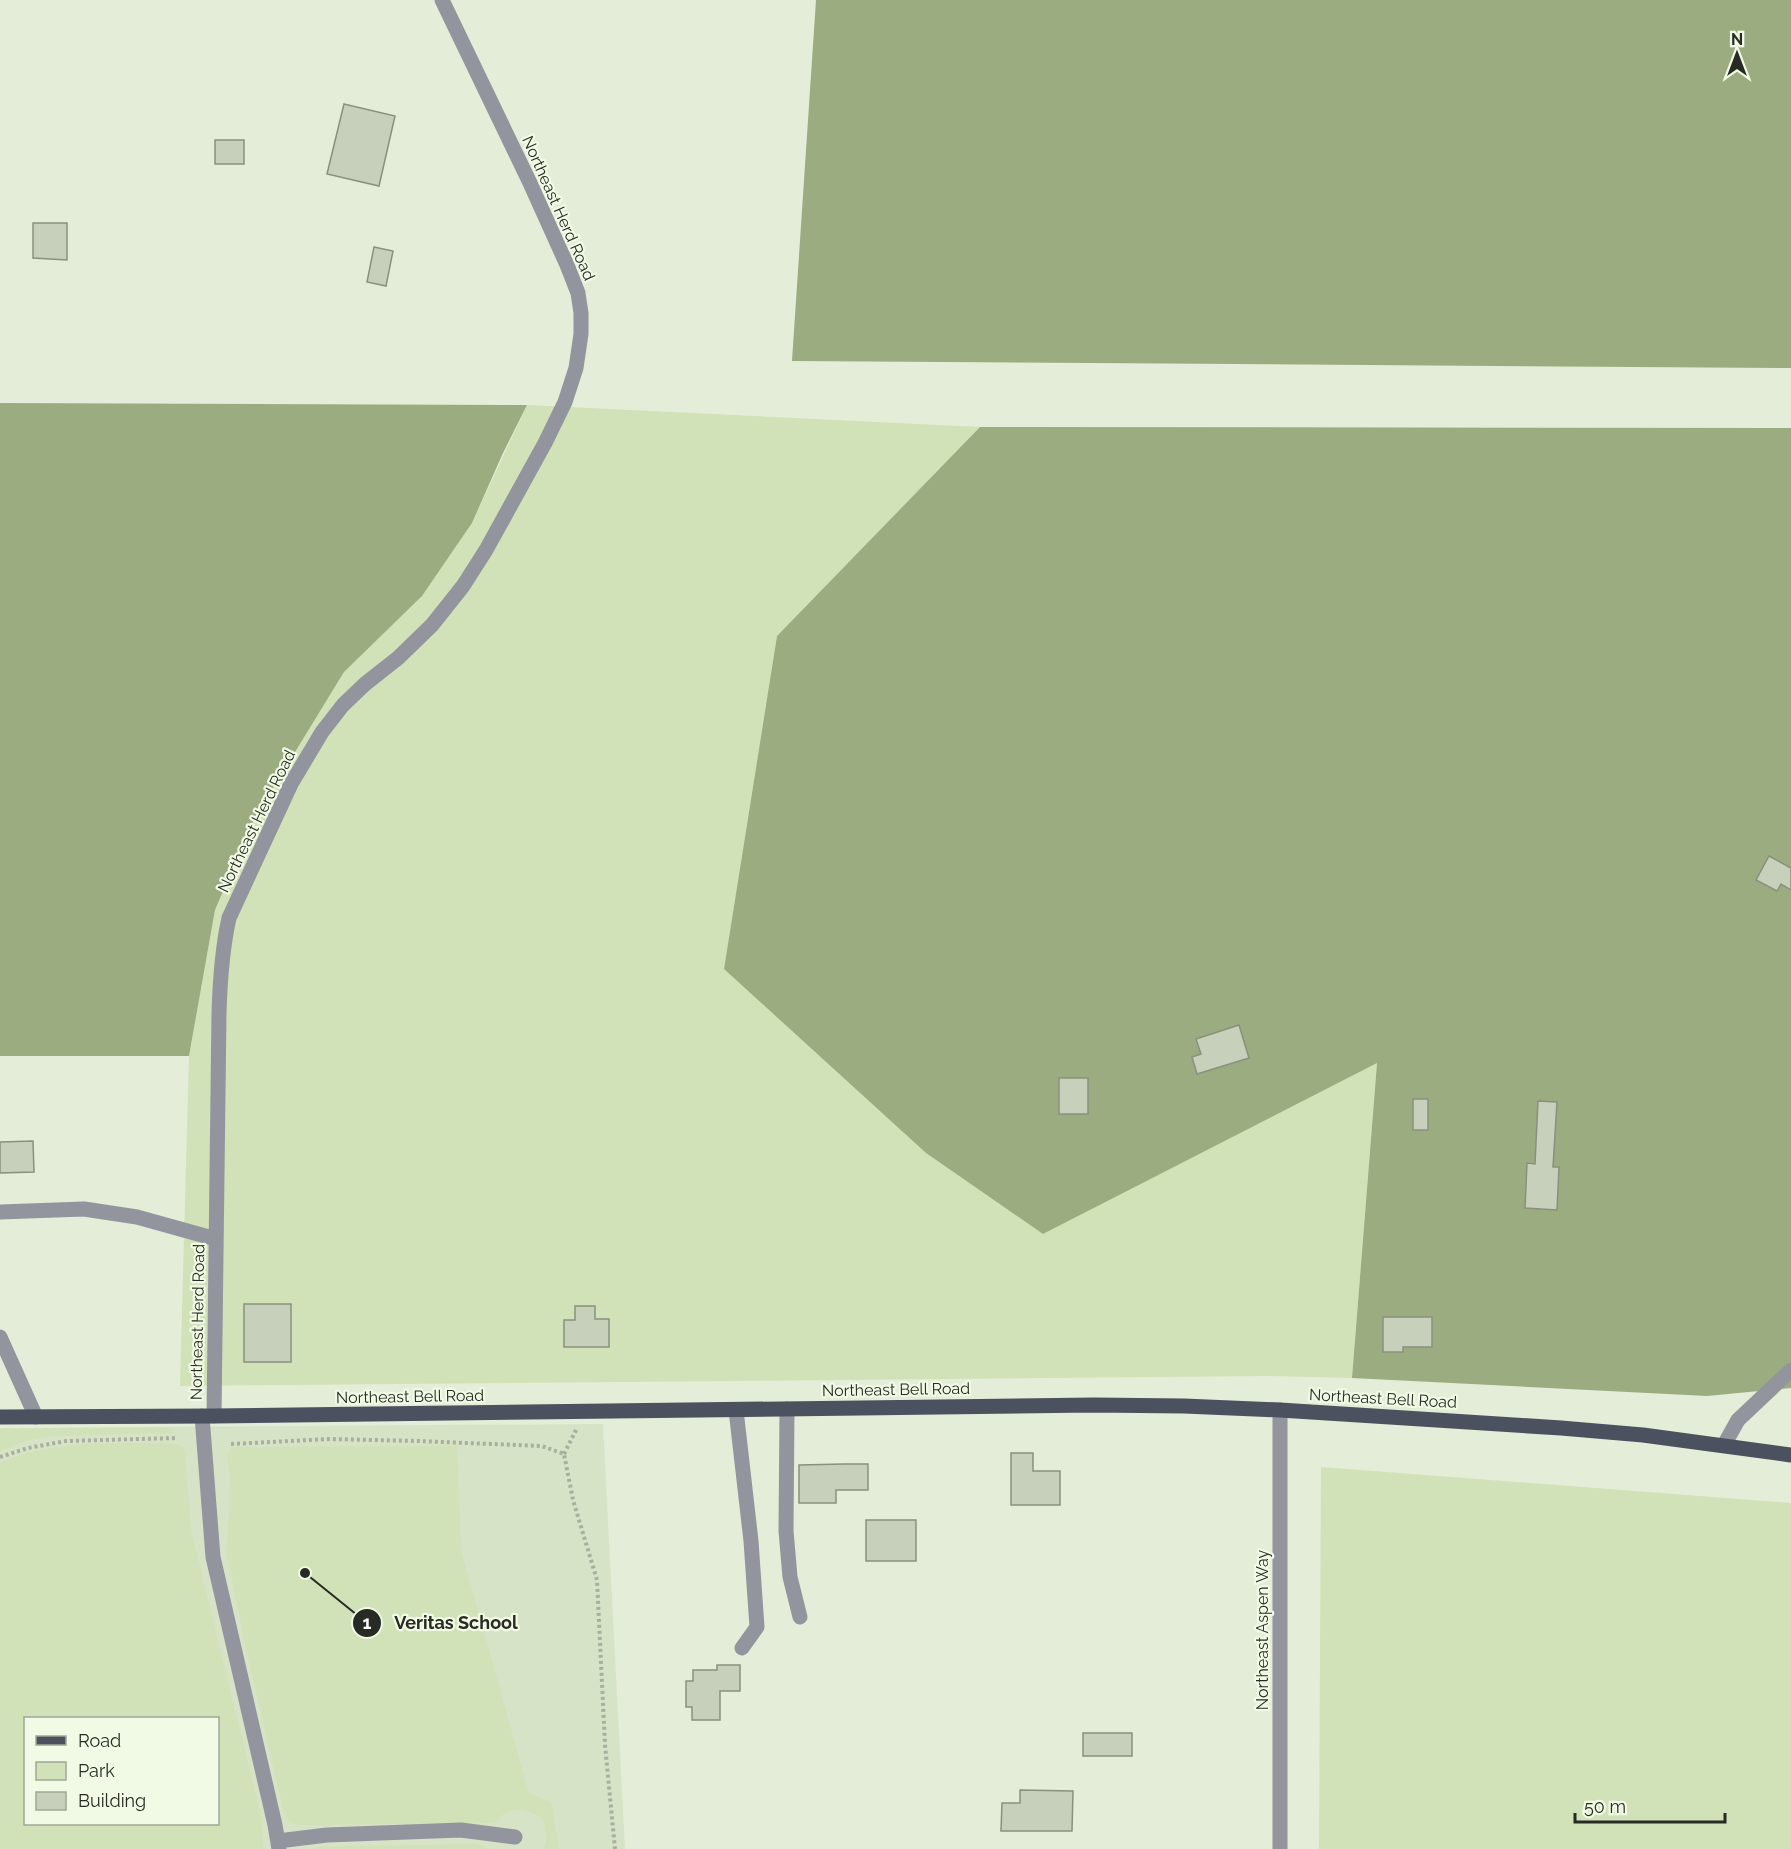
<svg xmlns="http://www.w3.org/2000/svg" width="1791" height="1849" font-family="Raleway,sans-serif">
<style>
.built{fill:#d7e3c7;fill-rule:evenodd}
.green{fill:#d1e1b8;fill-rule:evenodd}
.forest{fill:#9bac81}
.building{fill:#c7d0ba;stroke:#89917d;stroke-width:1.5}
.lines{fill:none;stroke-linecap:round;stroke-linejoin:round}
.path{stroke:#a8af9e;stroke-width:4;stroke-dasharray:3 3;stroke-linecap:butt}
.minor{stroke:#92959e;stroke-width:15}
.major{stroke:#4c5160;stroke-width:15}
.labels{text-anchor:middle;stroke-width:4.5;stroke-linejoin:round;paint-order:stroke}
.street-label{font-size:16px;fill:#272b23;stroke:#f1fae4}
.leader{fill:none;stroke:#272b23;stroke-width:2}
.callout-dot{fill:#272b23;stroke:#f1fae4;stroke-width:2}
.mark-label{font-size:18px;text-anchor:middle;font-weight:bold;fill:#fff}
.callout-label{font-size:18px;text-anchor:middle;font-weight:bold;fill:#272b23;stroke:#f1fae4;stroke-width:4.5;stroke-linejoin:round;paint-order:stroke}
</style>
<rect width="100%" height="100%" fill="#e4edd7"/>
<path class="built" d="M603,1424L625,1849H0V1428ZM26,1718H218V1824H26Z"/>
<path class="green" d="M527,405L980,427L777,636L724,969L926,1153L1043,1234L1377,1062L1352,1378L1267,1376L180,1386L189,1056L215,910L254,819L344,672L422,596L472,523Z
M164,1427L173,1430L174,1433L53,1436L27,1441L0,1451V1429Z
M164,1443L177,1444L183,1447L185,1453L191,1530L261,1816L263,1849H0V1463C50,1439 109,1444 164,1443ZM26,1718H218V1824H26Z
M457,1446L461,1550L529,1793L551,1802L559,1849H543C549,1840 546,1826 542,1817C521,1808 510,1805 494,1823L298,1825C290,1824 288,1820 284,1813L245,1644L227,1555L230,1477L227,1457L230,1449L233,1447Z
M1321,1467L1791,1503V1849H1319Z
M476,1844L491,1849H310L318,1847Z"/>
<path class="forest" d="M816,0H1791V368L792,361Z
M0,403L527,405L503,453L472,523L422,596L344,672L254,819L215,910L189,1056H0Z
M980,427L1791,428V1388L1707,1396L1352,1378L1377,1063L1043,1234L926,1153L724,969L777,636Z"/>
<path class="building" d="M344,104L395,116L379,186L327,174Z
M215,140H244V164H215Z
M33,223H67V260L33,258Z
M374,247L393,251L386,286L367,282Z
M1769,856L1791,868V890L1781,884L1777,891L1756,880Z
M1239,1025L1249,1058L1197,1074L1192,1057L1201,1054L1196,1039Z
M1059,1078H1088V1114H1059Z
M1413,1099H1428V1130H1413Z
M1538,1101L1557,1102L1553,1167H1559L1557,1210L1525,1208L1527,1163L1535,1164Z
M33,1141L34,1172L0,1173V1142Z
M244,1304H291V1362H244Z
M575,1306H595V1319H609V1347H564V1320H575Z
M1383,1317H1432V1347H1403V1352H1383Z
M1011,1453H1033V1471H1060V1505H1011Z
M844,1464H868V1490H836V1503H799V1465Z
M866,1520H916V1561H866Z
M717,1665H740V1691H720V1720H692V1707H686V1681H693V1670H717Z
M1083,1733H1132V1756H1083Z
M1020,1790L1073,1791L1072,1831H1001L1002,1803H1020Z"/>
<g class="lines">
<path class="path" d="M231,1444L330,1439L417,1441L542,1446L564,1454L573,1500L597,1580L605,1745L615,1849
M564,1454L577,1428
M0,1457L28,1448L66,1441L177,1438"/>
<path class="minor" d="M0,1212L84,1209L137,1217L216,1239
M0,1337L36,1417
M787,1409L786,1531L790,1577L800,1617
M736,1410L751,1541L757,1627L742,1648
M1280,1410V1849
M202,1416L213,1557L275,1825L279,1849
M214,1416L219,1013C220,980 222,949 229,918L291,784L322,732L343,705L365,684L398,658L432,625L463,586L486,550L545,443L565,402L576,368L581,334V313L578,293L567,265L530,183L442,0
M1724,1445L1738,1420L1791,1370
M278,1841L327,1835L461,1830L515,1837"/>
<path class="major" d="M0,1417L214,1416L1094,1405L1184,1406L1280,1410L1561,1428L1643,1435L1791,1455"/>
</g>
<g class="labels">
<g class="street-label">
<text transform="translate(559 208) rotate(66)" y="6">Northeast Herd Road</text>
<text transform="translate(256 821) rotate(-64)" y="6">Northeast Herd Road</text>
<text transform="translate(197 1322) rotate(-89)" y="6">Northeast Herd Road</text>
<text transform="translate(896 1389) rotate(-1)" y="6">Northeast Bell Road</text>
<text transform="translate(410 1396) rotate(-1)" y="6">Northeast Bell Road</text>
<text transform="translate(1383 1398) rotate(3)" y="6">Northeast Bell Road</text>
<text transform="translate(1262 1630) rotate(-90)" y="6">Northeast Aspen Way</text>
</g>
</g>
<path class="leader" d="M305 1573L367 1623"/>
<g class="callout-dot">
<circle cx="305" cy="1573" r="6"/>
<circle cx="367" cy="1623" r="15"/>
</g>
<g class="mark-label">
<text x="367" y="1629">1</text>
</g>
<g class="callout-label">
<text x="456" y="1629">Veritas School</text>
</g>
<rect x="24" y="1717" width="195" height="108" fill="#f1fae4" stroke="#a0a797" stroke-width="1.5"/>
<rect x="36" y="1736" width="30" height="9" fill="#4c5160" stroke="#a0a797" stroke-width="1.5"/>
<text x="78" y="1747" font-size="18" fill="#272b23">Road</text>
<rect x="36" y="1762" width="30" height="18" fill="#d1e1b8" stroke="#a0a797" stroke-width="1.5"/>
<text x="78" y="1777" font-size="18" fill="#272b23">Park</text>
<rect x="36" y="1792" width="30" height="18" fill="#c7d0ba" stroke="#a0a797" stroke-width="1.5"/>
<text x="78" y="1807" font-size="18" fill="#272b23">Building</text>
<g transform="translate(1737 54)" stroke="#f1fae4" stroke-width="4.5" paint-order="stroke">
<path d="M0-4.5L10 22L0 15L-10 22Z" fill="#272b23"/>
<text y="-9" font-size="16" font-weight="bold" text-anchor="middle" fill="#272b23">N</text>
</g>
<path d="M1575 1813v9h150v-9" fill="none" stroke="#272b23" stroke-width="3"/>
<text x="1584" y="1813" font-size="18" fill="#272b23" stroke="#f1fae4" stroke-width="4.5" paint-order="stroke">50 m</text>
</svg>
